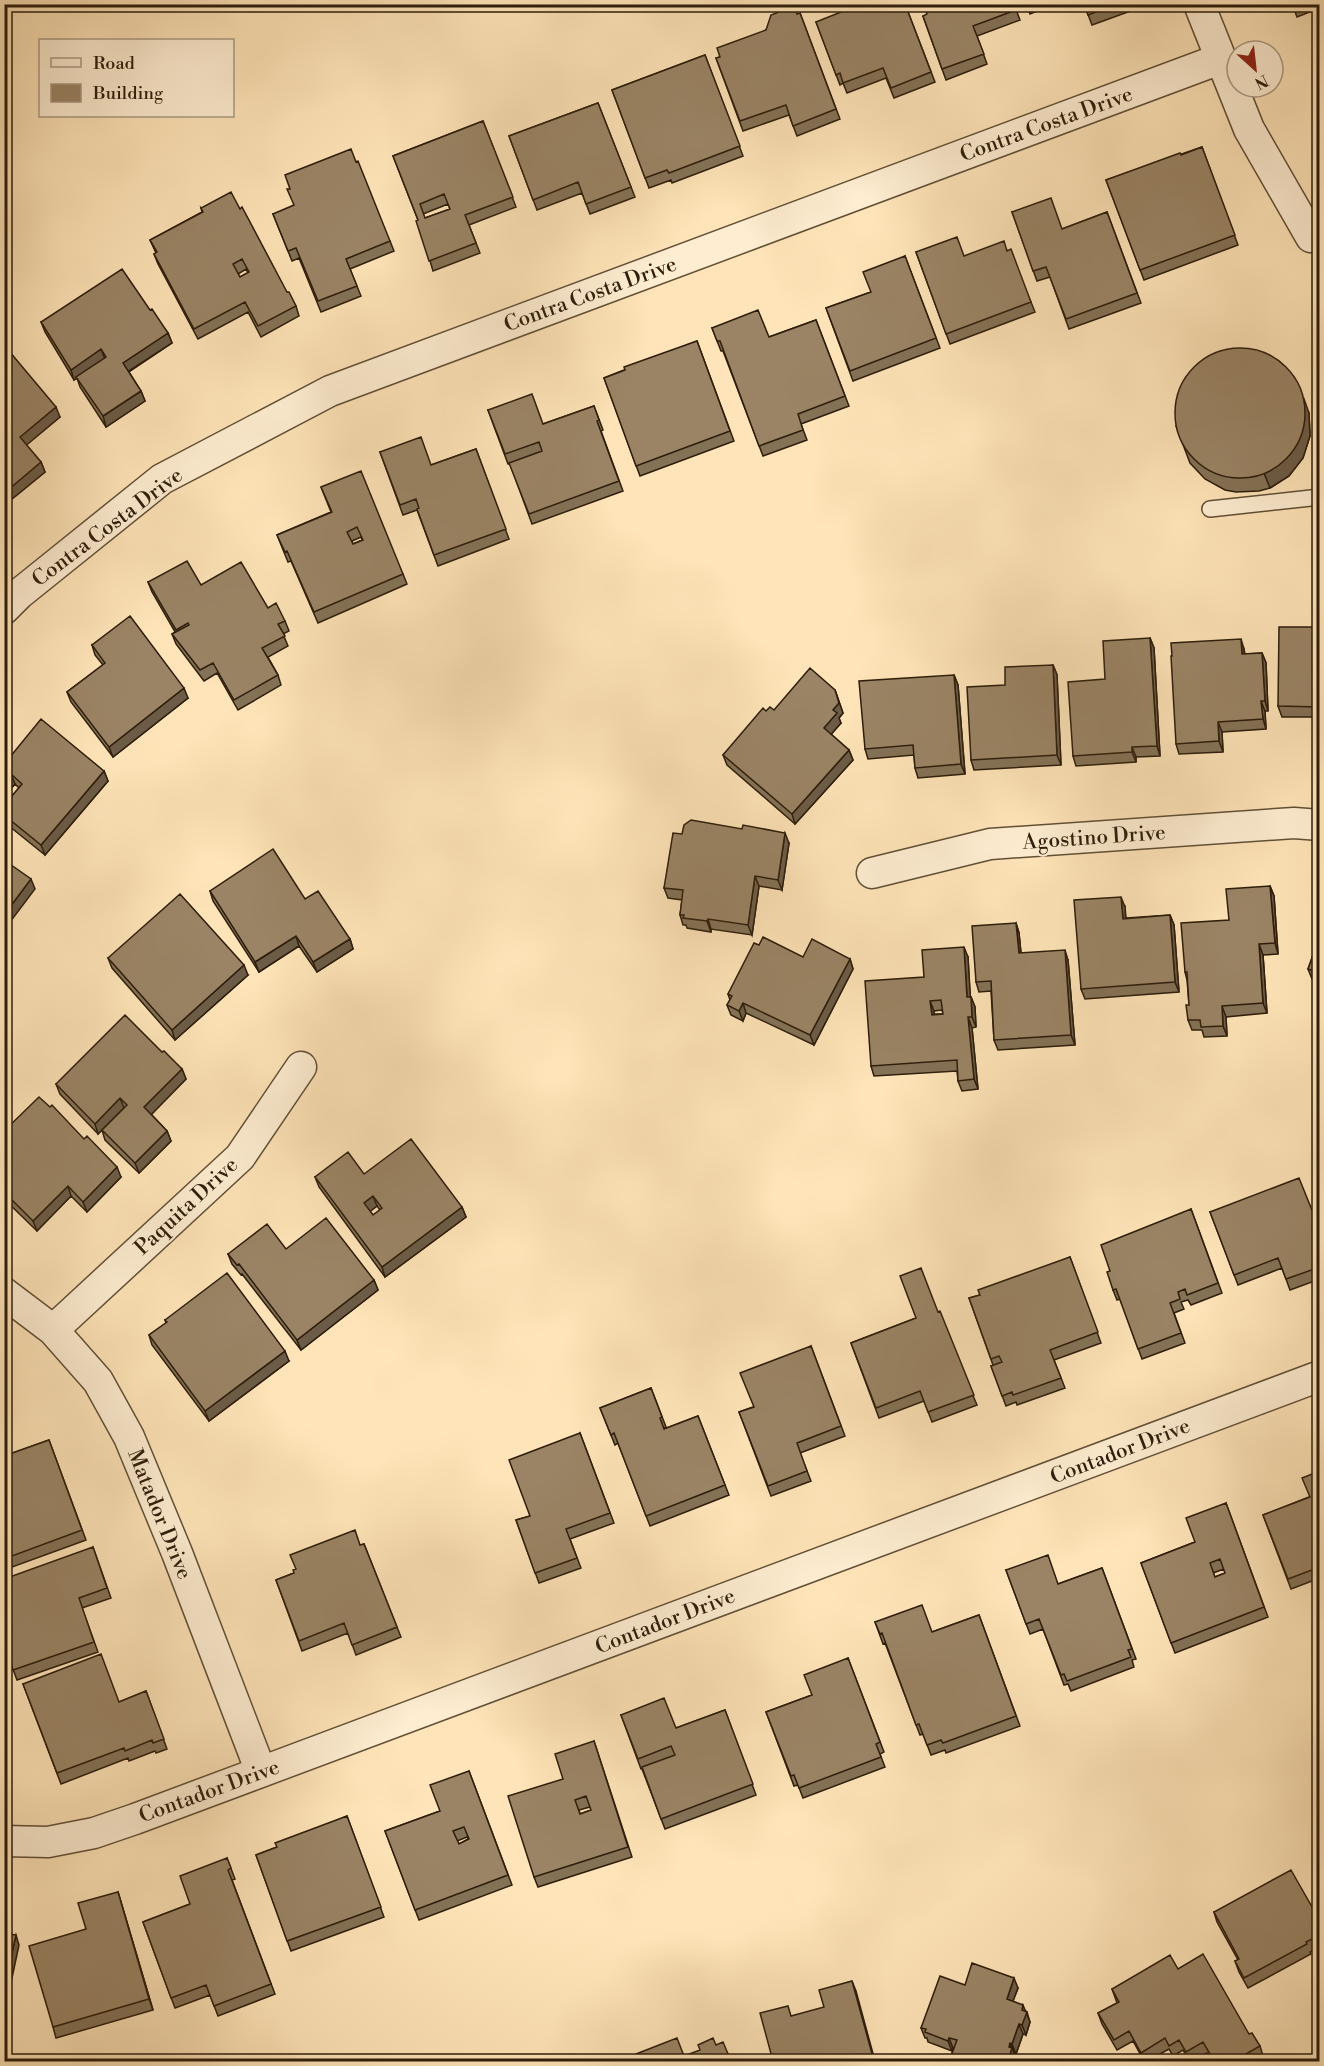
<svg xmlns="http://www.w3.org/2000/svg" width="1324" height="2066" font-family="'Libre Bodoni',serif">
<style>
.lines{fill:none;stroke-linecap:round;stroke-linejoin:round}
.lane-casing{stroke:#614f36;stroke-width:18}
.street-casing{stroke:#614f36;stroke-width:33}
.lane{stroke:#feedd1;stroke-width:15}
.street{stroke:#feedd1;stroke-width:30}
.wall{fill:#847257;stroke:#2d1d0b;stroke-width:1.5;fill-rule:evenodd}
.shaded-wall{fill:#6c5c47;stroke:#2d1d0b;stroke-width:1.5}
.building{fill:#9a8465;stroke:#2d1d0b;stroke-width:1.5;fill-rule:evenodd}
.labels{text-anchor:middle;stroke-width:4.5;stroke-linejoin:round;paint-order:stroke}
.street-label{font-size:21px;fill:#2d1d0b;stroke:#feedd1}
</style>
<rect width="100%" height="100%" fill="#fee4b8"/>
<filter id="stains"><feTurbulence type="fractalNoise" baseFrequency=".00333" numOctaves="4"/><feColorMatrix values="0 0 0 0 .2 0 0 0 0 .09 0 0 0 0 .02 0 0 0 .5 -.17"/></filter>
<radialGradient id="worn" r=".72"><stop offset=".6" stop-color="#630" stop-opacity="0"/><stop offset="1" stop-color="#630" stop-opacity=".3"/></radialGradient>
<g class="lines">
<g class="lane-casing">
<path id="lane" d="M1210,509L1320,497"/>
</g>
<g class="street-casing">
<path id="street" d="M1199,4L1249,129L1311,237
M4,609L19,594L162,479L330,391L1220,59
M872,873L990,844L1294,823L1320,825
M4,1293L53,1330L98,1381L129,1437L177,1553L261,1772
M53,1330L240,1157L301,1067
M4,1841L48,1842L94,1833L135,1819L1320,1376"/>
</g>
<use href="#lane" class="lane"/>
<use href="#street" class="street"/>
</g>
<path class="wall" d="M905,4L935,82L894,98L886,78L847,93L843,83L840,85L816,22Z
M1014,4L1020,20L977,36L987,64L946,80L923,16Z
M1026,4H1054L1030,14Z
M1084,4H1134L1136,9L1092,25Z
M1292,4H1320V8L1297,17Z
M800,13L840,119L797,136L789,115L743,131L716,58L720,57L766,30Z
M705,55L743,156L672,183L671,180L649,188L612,90Z
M598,103L635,197L590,214L582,193L537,210L509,136Z
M483,121L516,207L469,225L480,253L433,271L418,220L393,156ZM448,204L450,209L425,218L423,214Z
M1202,147L1238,245L1144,280L1106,180Z
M201,208L287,292L296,306L299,316L261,337L248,312L198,339L158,264L154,254L156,253L150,240L202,212ZM246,269L248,273L240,277L238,274Z
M1012,212L1062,229L1107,212L1141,303L1069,329L1050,277L1037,281Z
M273,214L390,241L394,251L350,269L361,296L321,312L299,258L292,261Z
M1007,250L1031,302L1035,312L950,344L916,252L964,256Z
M905,256L940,348L853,381L826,308L871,292Z
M150,310L168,333L172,343L129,372L141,391L145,401L106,427L80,387L77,378L74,380L45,332L41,322Z
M816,320L849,406L801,424L807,440L763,456L723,351H721L712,328L769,337Z
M697,341L734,441L640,476L604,378Z
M4,345L60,417L26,445L41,462L45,472L12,499L4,490Z
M594,406L603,430L601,431L623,491L532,524L510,464H508L488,410L543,424Z
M1309,413L1310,436L1303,458L1289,476L1270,488L1259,491L1236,492L1225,490L1205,479L1190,463L1176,426Z
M476,449L509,539L438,566L417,510L403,515L380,452L431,465Z
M321,487L403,574L407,584L318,623L291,561L288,562L277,535L331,512ZM361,537L362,540L353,544L352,541Z
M148,582L201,585L268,608L285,621L289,631L283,634L288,646L268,657L278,675L281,685L238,710L217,673L204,681L176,644L172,634L175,632L152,592Z
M1320,605V717H1282L1278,706L1313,627Z
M1150,638L1154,648L1160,756L1136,757V762L1076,766L1073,756L1105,679Z
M92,645L188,698L113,757L71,702L67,692L103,665L95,655Z
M1244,649L1245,654L1262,653L1266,663L1268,711H1265L1266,729L1222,732L1223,752L1179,754L1176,744Z
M1053,665L1057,675L1061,765L974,770L971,760L1005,685Z
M954,675L958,685L965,774L918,778L915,768L914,755L868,759L865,749Z
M835,690L843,713L839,718L841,723L831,734L849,750L853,760L795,824L727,765L723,755L766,711L774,710Z
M4,753L10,757L104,771L108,781L45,855L4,822V802L6,803L19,788L15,784L4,796Z
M682,834L789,843L782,890L759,886L752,935L711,929V932L687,928L686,925H683L680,915L682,900L668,898L664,888Z
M1270,886L1274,896L1278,954L1263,955L1267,1013L1226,1017L1227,1036L1204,1037L1202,1030H1192L1188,1020L1189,1005L1187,980L1185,972L1229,920Z
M210,891L305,899L350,939L353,949L317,972L299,946L259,972L213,901Z
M1125,907L1126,918L1170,915L1174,925L1179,992L1085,999L1081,989Z
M1016,923L1019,933L1021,953L1068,960L1075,1045L998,1050L994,1040L991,991L979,992L976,982Z
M1320,936V982L1312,979L1308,969Z
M759,945L803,957L850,959L853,969L814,1045L746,1013L743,1021L731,1015L727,1005L730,1000L728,994Z
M968,957L970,997H971L975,1007L976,1027L972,1028L978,1089L962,1091L958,1081L957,1071L874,1076L871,1066L924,977ZM942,1010L943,1014H934V1011Z
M108,958L248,975L175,1040L112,968Z
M162,1052L182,1069L186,1079L151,1114L167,1131L171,1141L139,1173L105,1140L102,1130L98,1134L60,1094L56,1084Z
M4,1131L121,1177L87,1212L71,1196L37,1231L4,1199Z
M364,1174L462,1207L466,1217L385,1277L319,1187L315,1177ZM377,1206L380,1210L373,1215L370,1211Z
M1191,1209L1222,1293L1191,1305L1188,1300L1181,1302L1184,1309L1174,1313L1185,1343L1142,1359L1120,1299L1117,1300L1113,1290L1110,1271Z
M1210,1212L1320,1230V1279L1290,1290L1282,1268L1238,1285Z
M286,1249L374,1280L378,1290L301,1350L242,1274L241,1275L232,1264L228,1254Z
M1070,1257L1101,1343L1054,1360L1065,1388L1017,1405L1016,1402L1006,1406L991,1366L993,1365L969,1298L980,1295Z
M938,1312L977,1405L932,1422L924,1401L879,1418L851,1343L916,1318Z
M165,1320L289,1361L209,1421L152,1345L149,1335L166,1323Z
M811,1346L845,1436L800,1453L811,1481L771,1496L739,1412L753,1407Z
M651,1388L666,1427L664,1428V1429L698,1416L729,1495L650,1526L618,1443L615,1445L600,1408Z
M580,1433L614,1523L570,1539L581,1568L539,1583L516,1520L530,1516Z
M49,1440L86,1540L4,1570V1456Z
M1320,1471V1578L1291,1589L1263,1515L1309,1497Z
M1226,1503L1268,1617L1175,1653L1141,1563L1195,1542ZM1224,1569L1225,1573L1215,1577L1213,1573Z
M364,1544L401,1637L356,1655L348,1633L302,1651L276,1580L294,1573Z
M93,1547L111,1598L82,1608L98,1652L17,1680L4,1645Z
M1102,1568L1136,1659L1132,1660L1134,1667L1071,1691L1068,1684L1064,1685L1043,1629L1030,1634L1006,1570L1058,1584Z
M979,1615L1020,1726L946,1753L945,1750L931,1755L923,1734L920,1735L885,1643L883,1644L875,1622L932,1632Z
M848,1658L884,1752L880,1754L885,1767L803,1798L798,1785L794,1786L766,1712L812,1695Z
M23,1684L119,1702L146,1691L167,1749L156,1753L155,1751L129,1761L128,1758L61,1784Z
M725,1710L756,1795L665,1829L642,1769H641L621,1715L676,1728Z
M594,1741L632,1857L538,1887L534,1877L563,1779ZM590,1807L591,1810L580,1814L579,1810Z
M469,1771L512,1885L419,1920L385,1831L440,1811ZM467,1837L468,1839L459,1844L457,1841Z
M347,1816L384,1917L291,1951L256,1855L277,1847Z
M227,1858L235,1879L232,1880L275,1994L218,2016L210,1995L175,2008L143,1922L190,1904Z
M118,1892L153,2010L56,2038L53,2027L86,1929Z
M1214,1912L1320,1921V1947L1310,1952L1311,1954L1248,1988L1239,1972L1235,1961L1238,1960L1217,1922Z
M1178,1969L1249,2034L1260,2046L1263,2056L1255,2061H1212L1207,2053L1189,2061L1183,2050L1173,2056L1169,2049L1147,2061H1144L1133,2041L1117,2050L1102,2024L1098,2013L1117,2003L1112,1989Z
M965,1985L1018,1988L1013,2001L1027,2012L1030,2022L1026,2035L1023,2034L1016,2054H1014L1016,2058L1015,2061H951L950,2059L954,2048H953L952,2051L928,2042L927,2038H925L921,2028Z"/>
<path class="shaded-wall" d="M168,333L172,343L126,373L123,363Z
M101,349L105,359L74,380L71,370Z
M141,391L145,401L106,427L103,416Z
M1304,399L1309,413L1310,436L1303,458L1289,476L1270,488L1264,473Z
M56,407L60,417L23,448L20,437Z
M41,462L45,472L12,499L9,489Z
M1150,638L1154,648L1160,756L1157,746Z
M1241,639L1244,649L1245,664L1242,654Z
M1262,653L1266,663L1268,711L1265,701Z
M1053,665L1057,675L1061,765L1057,755Z
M954,675L958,685L965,774L961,764Z
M184,688L188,698L113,757L109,747Z
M835,690L843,713L839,718L841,723L828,738L824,728L833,710Z
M1261,701L1265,711L1266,729L1263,719Z
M1218,722L1222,732L1223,752L1219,741Z
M1132,747L1136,757V762L1132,752Z
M849,750L853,760L795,824L792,814Z
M104,771L108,781L45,855L41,845Z
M11,774L15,784L4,796V782Z
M785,833L789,843L782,890L778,880Z
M755,876L759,886L752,935L748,925Z
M31,879L35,889L4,930V915Z
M1270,886L1274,896L1278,954L1275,943Z
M1121,897L1125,907L1126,929L1123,919Z
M1170,915L1174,925L1179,992L1175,982Z
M708,919L711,929V932L707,921Z
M1016,923L1019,933L1022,963L1019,953Z
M296,936L299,946L259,972L255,962Z
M350,939L353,949L317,972L313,962Z
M1259,944L1263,955L1267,1013L1263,1003Z
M964,947L968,957L971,1007L967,997Z
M1065,950L1068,960L1075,1045L1071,1035Z
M850,959L853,969L814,1045L810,1035Z
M244,965L248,975L175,1040L172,1030Z
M971,997L975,1007L976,1027L972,1017Z
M930,1001L934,1011L935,1025L932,1015Z
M743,1003L746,1013L743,1021L739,1011Z
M1222,1006L1226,1017L1227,1036L1223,1026Z
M968,1017L972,1028L978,1089L974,1079Z
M182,1069L186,1079L148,1118L144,1107Z
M120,1098L124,1108L98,1134L95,1124Z
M167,1131L171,1141L139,1173L135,1163Z
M117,1167L121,1177L87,1212L83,1202Z
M68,1186L71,1196L37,1231L33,1221Z
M373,1196L377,1206L368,1213L364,1203Z
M462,1207L466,1217L385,1277L382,1267Z
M374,1280L378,1290L301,1350L297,1340Z
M285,1351L289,1361L209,1421L205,1411Z
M118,1892L121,1902L153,2010L149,1999Z
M16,1935L19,1945L5,2011L4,1988Z
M1014,1978L1018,1988L1010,2009L1007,1999Z
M852,1981L856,1991L875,2061H874Z
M1023,2005L1030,2022L1026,2035L1022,2025V2010Z
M1019,2024L1023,2034L1016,2054L1012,2044Z
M949,2038L953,2048L952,2051L948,2041Z
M1010,2043L1016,2058L1015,2061H1008Z"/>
<path class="building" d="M861,4H905L931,72L891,88L883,68L843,83L840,73L836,75L816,22Z
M923,4H1014L1016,10L973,26L984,54L942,69L923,16L927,14Z
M1084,4H1117L1088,15Z
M794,6L797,14L800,13L836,109L793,126L786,105L740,121L716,58L720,57L717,48L766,30L771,15Z
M705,55L740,146L669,173L667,170L645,178L612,90Z
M598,103L631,187L586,204L578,182L533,200L509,136Z
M483,121L513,197L465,215L476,243L429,261L416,221L418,220L393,156ZM444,194L450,209L425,218L420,204Z
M1202,147L1235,235L1140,270L1106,180L1180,153L1181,155Z
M351,149L356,162L358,161L390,241L346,259L357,286L318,301L296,248L288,251L273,214L294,205L287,189H290L285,175Z
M231,192L240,209L242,207L287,292H289L296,306L258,326L245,302L194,329L154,254L157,252L150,240L203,212L201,208ZM242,259L249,272L240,277L233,264Z
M1051,198L1062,229L1107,212L1137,293L1066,319L1046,267L1033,271L1012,212Z
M957,237L964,256L1004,241L1007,251L1011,249L1031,302L946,334L916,252Z
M905,256L936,338L850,371L826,308L871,292L863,272Z
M122,269L150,310L152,309L168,333L123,363L141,391L103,416L76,377L106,357L101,349L71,370L41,322Z
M758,310L769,337L816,320L845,396L798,414L803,430L759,446L720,341H717L712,328Z
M697,341L730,431L636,466L604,378L625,370L624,367Z
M4,345L56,407L20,437L41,462L9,489L4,484Z
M1175 413a65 65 0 1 1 130 0a65 65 0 1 1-130 0Z
M532,394L543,424L594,406L599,420L597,421L619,481L529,514L509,463L542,451L539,442L505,454L488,410Z
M421,437L431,465L476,449L506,529L434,555L417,509L419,508L416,499L400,505L380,452Z
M361,471L403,574L314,612L287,551L285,552L277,535L332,512L321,487ZM357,527L363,540L353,544L347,532Z
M187,561L201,585L241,562L268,608L276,603L285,621L278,624L285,636L262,648L278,675L234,700L213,663L200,670L172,634L189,625L188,623L176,630L148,582Z
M1313,605H1320V707L1278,706L1279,627H1313Z
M130,616L184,688L109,747L67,692L105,663L92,645Z
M1150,638L1157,746L1132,747V752L1073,756L1068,682L1105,679L1103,641Z
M1241,639L1242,654L1262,653L1265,701H1261L1263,719L1218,722L1219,741L1176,744L1171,656H1172L1171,643Z
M1053,665L1057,755L971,760L967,687L1005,685V667Z
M810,668L835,690L839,703L833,710L837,713L824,728L849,750L792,814L723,755L763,708L766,711L770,707L774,710Z
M954,675L961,764L915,768L913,745L865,749L859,681Z
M41,719L104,771L41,845L4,815V802L6,803L22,784L11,774L4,782V753L10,757Z
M691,820L742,829L743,825L785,833L778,880L755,876L748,925L708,919L707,921L683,918L684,915H680L683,890L664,888L673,833L682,834L684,825Z
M273,849L305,899L318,891L350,939L313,962L296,936L255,962L210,891Z
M4,860L31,879L4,915Z
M1270,886L1275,943L1259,944L1263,1003L1222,1006L1223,1026L1201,1027L1200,1020H1188L1186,1005H1189L1187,972H1185L1181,923L1229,920L1226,889Z
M180,894L244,965L172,1030L108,958Z
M1121,897L1123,919L1170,915L1175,982L1081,989L1074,900Z
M1016,923L1019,953L1065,950L1071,1035L994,1040L991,981L976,982L972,926Z
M1320,936V973L1308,969Z
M763,937L803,957L812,939L850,959L810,1035L743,1003L739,1011L727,1005L732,996L728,994L754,943L759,945Z
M964,947L967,997H971L972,1017H968L974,1079L958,1081L957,1060L871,1066L865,981L924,977L922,950ZM941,1000L943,1014L932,1015L930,1001Z
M125,1015L162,1052L164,1051L182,1069L144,1107L167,1131L135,1163L102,1130L127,1105L120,1098L95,1124L56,1084Z
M39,1097L50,1107L52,1105L84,1139L87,1136L117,1167L83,1202L68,1186L33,1221L4,1192V1131Z
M411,1139L462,1207L382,1267L315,1177L348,1152L364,1174ZM373,1196L382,1208L373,1215L364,1203Z
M1320,1148V1167L1313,1151Z
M1320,1170V1181L1316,1171Z
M1299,1178L1320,1230V1267L1286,1279L1278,1258L1234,1275L1210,1212Z
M1191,1209L1218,1283L1187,1295L1185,1289L1178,1292L1180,1299L1170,1303L1181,1333L1138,1349L1116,1289L1113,1290L1107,1272L1110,1271L1101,1245Z
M326,1218L374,1280L297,1340L239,1264L237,1265L228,1254L267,1224L286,1249Z
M1070,1257L1098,1332L1050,1350L1061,1378L1013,1395L1012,1392L1002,1396L991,1366L1002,1362L999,1356L991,1359L969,1298L980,1295L978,1290Z
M921,1268L938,1312L940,1311L974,1395L928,1412L920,1391L876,1408L851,1343L916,1318L900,1276Z
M227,1273L285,1351L205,1411L149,1335L167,1322L165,1320Z
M811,1346L841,1426L797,1443L807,1471L768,1486L739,1412L754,1407L740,1373Z
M651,1388L662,1417L660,1418L664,1429L698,1416L725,1485L646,1516L614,1433L611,1435L600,1408Z
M580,1433L610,1513L566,1529L577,1558L535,1573L516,1520L530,1516L509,1460Z
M49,1440L82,1530L4,1559V1456Z
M1320,1471V1567L1288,1579L1263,1515L1310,1497L1302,1478Z
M1226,1503L1264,1607L1171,1643L1141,1563L1195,1542L1186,1518ZM1220,1559L1225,1573L1215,1577L1210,1563Z
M355,1530L360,1545L364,1544L397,1627L352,1645L344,1623L299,1641L276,1580L294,1573L293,1570L296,1569L290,1555Z
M93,1547L107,1588L79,1598L94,1642L13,1670L4,1645V1593L6,1592L4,1587V1579Z
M1048,1555L1058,1584L1102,1568L1132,1649L1128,1650L1131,1657L1067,1681L1064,1674L1061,1675L1039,1619L1026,1624L1006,1570Z
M922,1605L932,1632L979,1615L1016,1716L943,1743L941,1740L927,1745L919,1724L916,1725L882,1633L880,1634L875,1622Z
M101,1654L119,1702L146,1691L164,1739L153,1743L152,1740L125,1751L124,1748L57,1773L23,1684Z
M848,1658L880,1742L876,1744L881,1757L799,1788L794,1775L791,1776L766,1712L812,1695L804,1675Z
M664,1698L676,1728L725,1710L753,1784L661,1819L642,1767L675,1755L671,1746L638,1759L621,1715Z
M594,1741L628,1847L534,1877L508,1796L563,1779L555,1754ZM586,1796L591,1810L580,1814L575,1800Z
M469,1771L508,1875L415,1910L385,1831L440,1811L430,1785ZM464,1827L469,1839L459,1844L453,1831Z
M347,1816L381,1907L287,1941L256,1855L277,1847L275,1843Z
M227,1858L231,1868L228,1870L271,1984L214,2006L206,1985L171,1998L143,1922L190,1904L180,1876Z
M1291,1870L1320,1921V1935L1306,1942L1307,1944L1244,1978L1235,1961L1239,1959L1214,1912Z
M118,1892L149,1999L53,2027L29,1946L86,1929L78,1903Z
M4,1933L16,1935L4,1988Z
M1203,1954L1249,2034L1252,2033L1260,2046L1234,2061H1214L1203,2042L1186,2052L1179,2040L1169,2046L1165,2038L1141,2053L1129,2031L1114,2040L1098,2013L1119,2002L1112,1989L1170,1955L1178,1969Z
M972,1963L1014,1978L1007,1999L1023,2005L1022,2010L1027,2012L1022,2025L1019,2024L1012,2044L1010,2043L1009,2047L1012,2048L1008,2061H958L950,2059L957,2040L949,2038L948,2041L925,2032L926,2029L921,2028L940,1976L965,1985Z
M852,1981L874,2061H773L760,2013L788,2006L791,2016L824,2007L819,1990Z
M677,2038L684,2056L700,2050L698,2045L713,2038L716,2045L723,2042L731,2061H639L636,2054Z"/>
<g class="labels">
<g class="street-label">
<text transform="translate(1046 124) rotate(-20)" y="7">Contra Costa Drive</text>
<text transform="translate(590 294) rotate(-20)" y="7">Contra Costa Drive</text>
<text transform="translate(107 527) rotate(-37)" y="7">Contra Costa Drive</text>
<text transform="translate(1094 837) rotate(-4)" y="7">Agostino Drive</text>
<text transform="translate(186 1206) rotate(-43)" y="7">Paquita Drive</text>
<text transform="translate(1120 1451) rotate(-21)" y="7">Contador Drive</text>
<text transform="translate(160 1514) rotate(68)" y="7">Matador Drive</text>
<text transform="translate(665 1621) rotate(-21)" y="7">Contador Drive</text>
<text transform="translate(209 1791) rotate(-20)" y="7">Contador Drive</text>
</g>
</g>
<rect width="1324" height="2066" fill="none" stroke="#fee4b8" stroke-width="24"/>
<rect x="6" y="6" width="1312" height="2054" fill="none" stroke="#2d1d0b" stroke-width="3"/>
<rect x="12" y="12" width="1300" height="2042" fill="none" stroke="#2d1d0b" stroke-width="1.5"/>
<rect x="39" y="39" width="195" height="78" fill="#feedd1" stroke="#aa9a82" stroke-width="1.5"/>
<rect x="51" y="58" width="30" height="9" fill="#feedd1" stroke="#aa9a82" stroke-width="1.5"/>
<text x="93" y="69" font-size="18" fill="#2d1d0b">Road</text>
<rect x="51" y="84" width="30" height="18" fill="#9a8465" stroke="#aa9a82" stroke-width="1.5"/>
<text x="93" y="99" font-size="18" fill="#2d1d0b">Building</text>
<g transform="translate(1255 69) rotate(153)"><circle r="28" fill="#feedd1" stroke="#aa9a82" stroke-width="1.5"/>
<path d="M0-4.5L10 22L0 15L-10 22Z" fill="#8f2418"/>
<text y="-9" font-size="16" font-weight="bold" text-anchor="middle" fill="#2d1d0b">N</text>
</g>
<rect width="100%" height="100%" filter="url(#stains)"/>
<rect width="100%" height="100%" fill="url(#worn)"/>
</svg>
